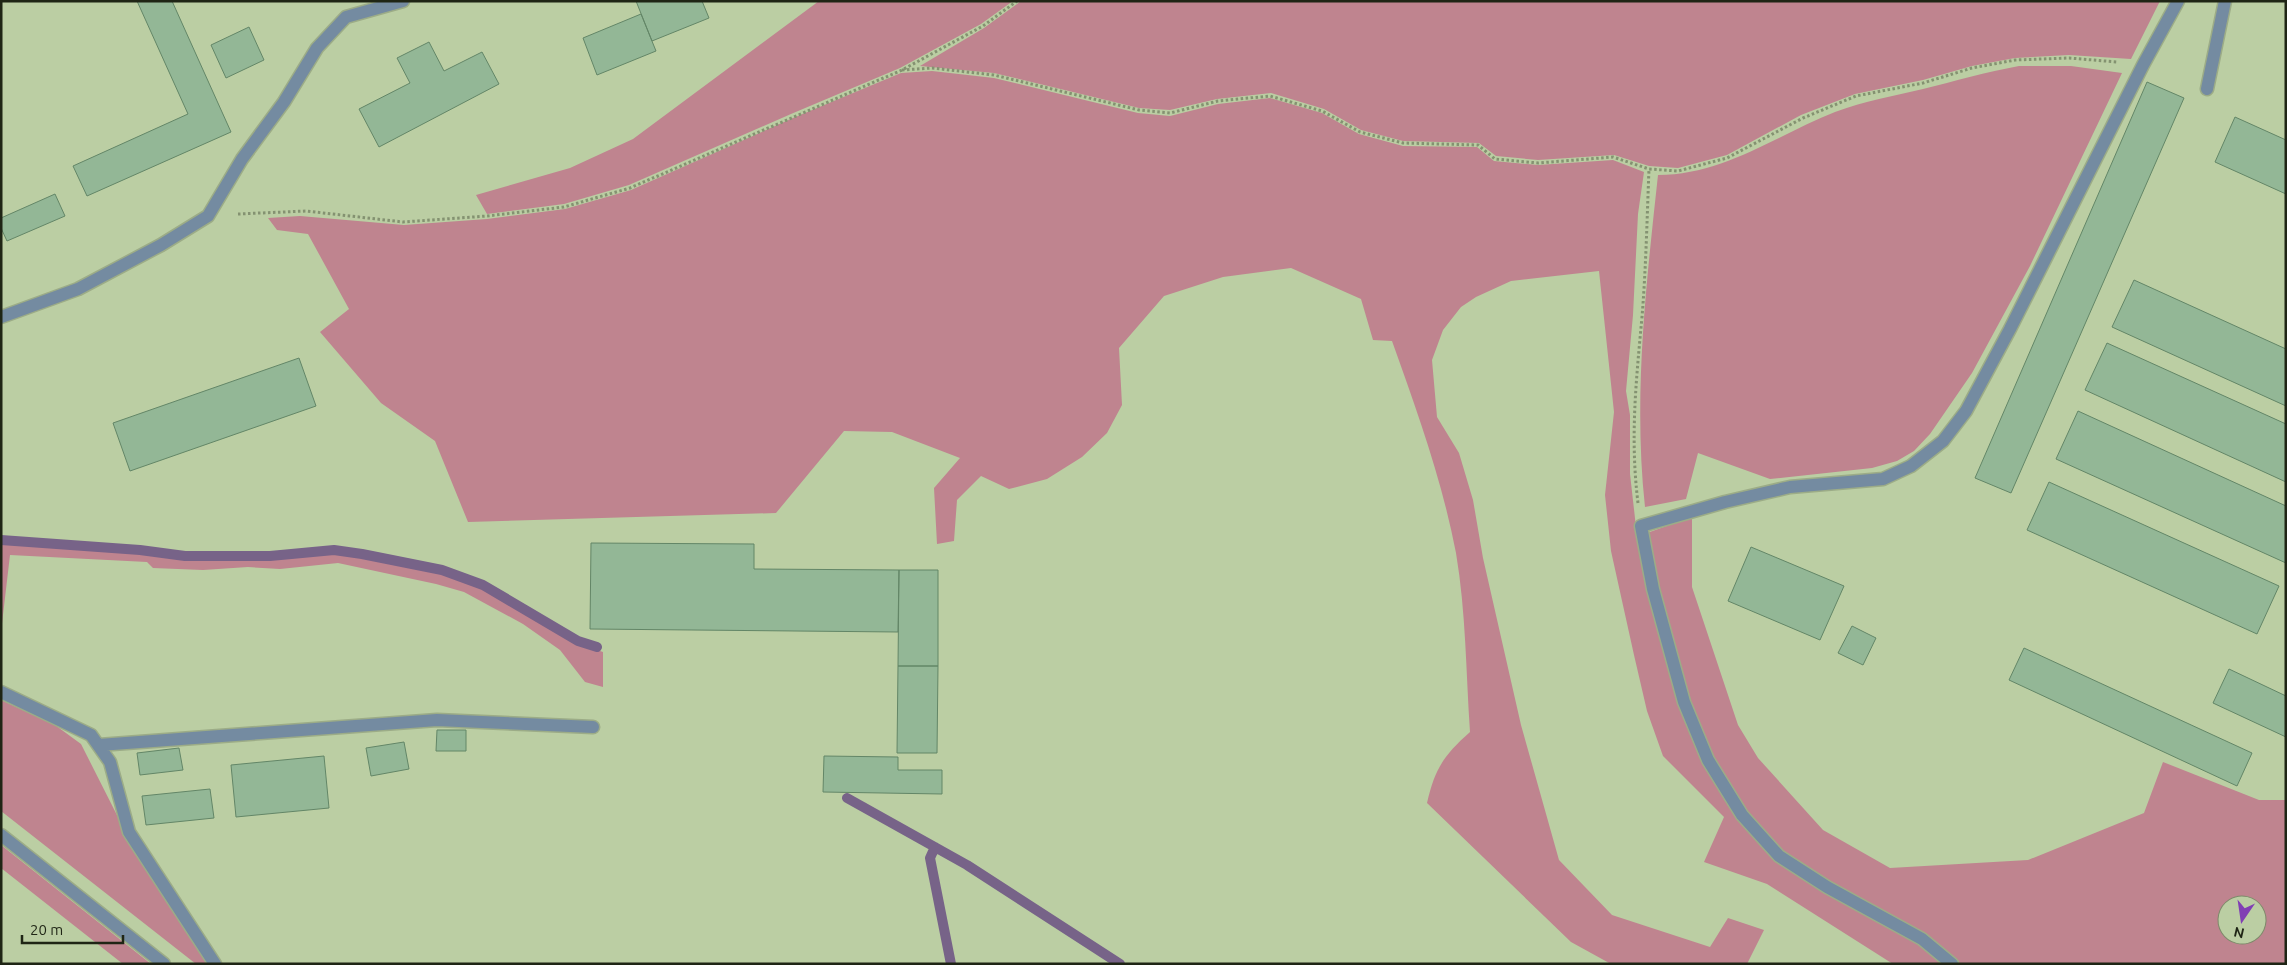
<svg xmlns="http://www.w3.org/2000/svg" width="2287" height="965" font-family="Ubuntu,sans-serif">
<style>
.green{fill:#bf848f;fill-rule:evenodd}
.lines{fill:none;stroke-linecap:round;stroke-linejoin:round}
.stream{stroke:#776388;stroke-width:10}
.building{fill:#93b796;stroke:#638667}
.minor-casing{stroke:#9cac87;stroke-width:15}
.path{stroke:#849271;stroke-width:3;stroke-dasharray:2.5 2.5;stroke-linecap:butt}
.minor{stroke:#748ba1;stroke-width:12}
</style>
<rect width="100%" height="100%" fill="#bbcea3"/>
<path class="green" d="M819,1H1013L981,24L900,68L791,114L629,185L564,204L487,214L476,195L570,168L633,139Z
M1021,1H2160L2131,59L2069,55L2015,58L1972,66L1923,80L1855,94L1801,115L1727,155L1678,168L1649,166L1614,155L1538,160L1496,156L1479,143L1403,141L1361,130L1324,109L1271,93L1217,99L1170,110L1139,108L994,73L920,66L984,28Z
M2019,66H2071L2122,73L2030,266L1972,373L1930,434L1914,451L1897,461L1872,468L1770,479L1698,453L1686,499L1645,507C1633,397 1646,285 1658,175C1723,175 1777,135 1835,112C1864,101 1894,96 1923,89C1955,81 1986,72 2019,66Z
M932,71L994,78L1138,113L1170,116L1218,104L1270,98L1322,113L1359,134L1403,146L1477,147L1494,161L1538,165L1613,160L1644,172L1638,214L1633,315L1626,391L1630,415V474L1636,527L1679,704L1776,860L1919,943L1944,964H1893L1767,884L1704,862L1724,817L1663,756L1647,711L1634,655L1611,551L1605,495L1614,412L1599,271L1511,281L1476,297L1461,307L1443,330L1432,360L1437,417L1459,453L1473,500L1483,558L1521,725L1559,860L1612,915L1710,947L1728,918L1764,930L1747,964H1611L1571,942L1427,803C1435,769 1443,756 1470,732C1466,673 1466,612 1456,553C1442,480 1417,411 1392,341L1373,340L1361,299L1291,268L1223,277L1164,296L1119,348L1122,405L1107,433L1082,457L1047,479L1009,489L981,476L957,500L954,541L937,544L934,488L960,458L892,432L844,431L776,513L468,522L435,441L381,403L320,332L349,309L308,234L277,230L268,218L300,216L404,225L487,219L565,209L631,190L793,118L901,73Z
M1692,517V587L1738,725L1758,758L1823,830L1890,868L2028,860L2144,813L2163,762L2259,800H2286V964H1960C1948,954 1937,944 1925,935C1880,905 1829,886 1785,853C1776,847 1769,837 1761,829C1689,749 1668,635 1647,533ZM2227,905H2257V935H2227Z
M1,542L139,552L185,558L270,559L334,552L362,556L441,573L481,587L577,643L603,652V687L585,682L560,650L523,624L464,592L436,584L338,563L280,569L248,567L203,570L153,568L147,562L10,555L1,632Z
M1,700L55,725L81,744L124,829L211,964H196L1,811Z
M1,845L151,964H123L1,868Z"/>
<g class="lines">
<path class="stream" d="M1,540L140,550L185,556H270L334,550L362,554L442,570L483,585L578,641L597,647
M847,798L967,865L1120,964
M935,847L930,858L951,964"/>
</g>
<path class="building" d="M137,1H172L231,132L87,196L73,166L188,114Z
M636,1H702L709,18L652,41Z
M641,14L656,51L597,75L583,38Z
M249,27L264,60L226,78L211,45Z
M429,42L444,71L482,52L499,84L379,147L359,109L410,83L397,58Z
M2147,82L2184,98L2011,493L1975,478Z
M2235,117L2286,140V194L2215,162Z
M55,194L65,216L7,241L1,228V218Z
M2134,280L2286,349V406L2112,327Z
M2107,343L2286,424V482L2085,390Z
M299,358L316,406L130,471L113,423Z
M2078,411L2286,506V563L2056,459Z
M2049,482L2279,586L2257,634L2027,530Z
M591,543L754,544V569L899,570L898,632L590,629Z
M1751,547L1844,586L1820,640L1728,601Z
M899,570H938V666H898Z
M1852,626L1876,638L1863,665L1838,653Z
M2024,648L2252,753L2237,786L2009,680Z
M898,666H938L937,753H897Z
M2229,669L2286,696V737L2213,703Z
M437,730H466V751H436Z
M404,742L409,769L371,776L366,748Z
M179,748L183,770L140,775L137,753Z
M324,756L329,808L236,817L231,765Z
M824,756L898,757V770H942V794L823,792Z
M210,789L214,818L146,825L142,796Z"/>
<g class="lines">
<g class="minor-casing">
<path id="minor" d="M2207,89L2225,1
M1,317L78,289L161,245L208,216L242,159L284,102L317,48L346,17L403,1
M1,692L91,735L110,762L129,832L215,964
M99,745L437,720L593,727
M1,835L164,964
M1952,964L1922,939L1827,887L1779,856L1742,815L1708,760L1684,702L1653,589L1641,526L1725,502L1790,487L1883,479L1911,466L1943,441L1966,411L2010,329L2143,65L2178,1"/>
</g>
<path class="path" d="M902,70L932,68L994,75L1139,110L1170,113L1218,101L1270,96L1322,111L1360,132L1403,143L1478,145L1495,159L1538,163L1613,157L1649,169L1678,171L1727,158L1803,118L1856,96L1923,83L1972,68L2015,60L2069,58L2117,62
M238,214L306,211L403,222L487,216L564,207L630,188L902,70L983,26L1017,1
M1638,503C1630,438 1636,382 1642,317C1646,268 1647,218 1649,169"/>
<use href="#minor" class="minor"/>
</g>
<rect width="2287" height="965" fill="none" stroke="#1f2515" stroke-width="5"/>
<g transform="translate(2242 920) rotate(193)"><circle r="24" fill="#bbcea3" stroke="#7d8a6a"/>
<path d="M0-4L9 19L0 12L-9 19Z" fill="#813fb4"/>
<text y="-8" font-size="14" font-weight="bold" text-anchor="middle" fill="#1f2515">N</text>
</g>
<path d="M22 935v8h101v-8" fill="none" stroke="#1f2515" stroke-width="2.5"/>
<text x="30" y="935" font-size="15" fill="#1f2515" stroke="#bbcea3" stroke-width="4" paint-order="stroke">20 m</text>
</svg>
